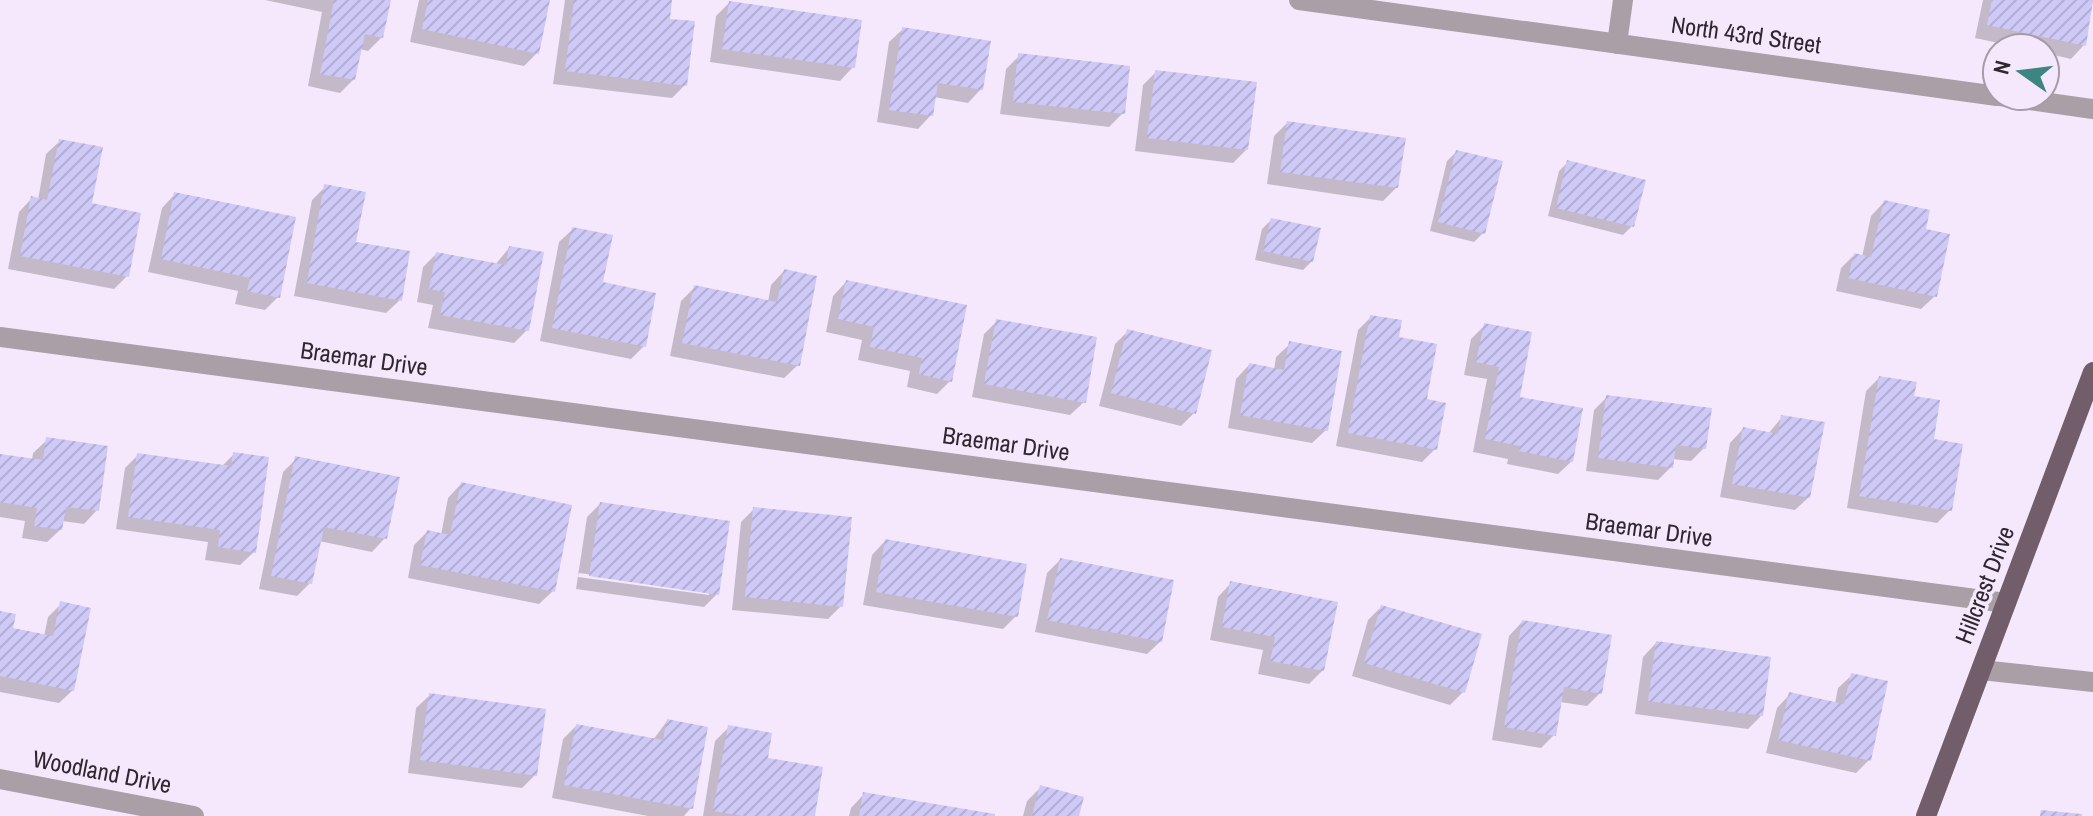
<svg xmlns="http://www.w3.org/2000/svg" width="2093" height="816" font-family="'Archivo Narrow',sans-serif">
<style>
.shadow{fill:#0003;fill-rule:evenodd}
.building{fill:url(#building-hatch)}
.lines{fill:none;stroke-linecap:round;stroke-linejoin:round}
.minor{stroke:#aa9fa6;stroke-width:20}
.major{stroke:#725e6a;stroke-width:20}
.labels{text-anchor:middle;stroke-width:7;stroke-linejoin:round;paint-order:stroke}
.street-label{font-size:24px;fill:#2e2730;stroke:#f6e8fc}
</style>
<defs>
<pattern id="building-hatch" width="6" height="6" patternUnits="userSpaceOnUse" patternTransform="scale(2)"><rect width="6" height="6" fill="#cfc9f7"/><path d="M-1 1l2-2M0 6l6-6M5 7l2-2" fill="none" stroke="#b2add4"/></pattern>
</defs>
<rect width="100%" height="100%" fill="#f6e8fc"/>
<path class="shadow" d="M265,0H389L382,37L368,51L360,49L354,79L340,93L308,86L322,12Z
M419,0H548L537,53L524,66L410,42Z
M565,0H665L685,85L672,98L553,84Z
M1983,0H2093L2084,45L2071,59L2045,53V48H2022L1975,38Z
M729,3L853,67L840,81L710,62L716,16Z
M903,29L981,89L968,103L934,97L931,115L918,129L877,122L889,42Z
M1019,56L1123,113L1109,127L1000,114L1006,69Z
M1156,72L1246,150L1233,163L1135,151L1143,85Z
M1287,123L1397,187L1383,201L1267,184L1274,136Z
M60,141L127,276L114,289L8,269L19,212L32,198L38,200L46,154Z
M1456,152L1483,233L1474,242L1430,231L1447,161Z
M1568,162L1632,226L1623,235L1548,216L1559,171Z
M325,187L354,243L400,300L386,313L294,296L312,200Z
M175,194L278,297L265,310L235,304L238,291L148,272L162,208Z
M1884,202L1924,231L1935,296L1921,309L1836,291L1841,268L1854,255L1862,257L1871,216Z
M1271,220L1312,261L1303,270L1255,260L1262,229Z
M573,229L601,284L644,346L631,359L540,341L559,242Z
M509,248L527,330L514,343L428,328L433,305L417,302L423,267L436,254L495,265Z
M784,271L798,365L784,378L670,356L681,301L694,288L768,302L771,285Z
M846,282L950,381L937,394L907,387L910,371L858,360L862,340L826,332L833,296Z
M1371,317L1397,339L1425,401L1435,449L1422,462L1336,446L1358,330Z
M997,321L1084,402L1070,415L972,397L984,334Z
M1484,326L1518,398L1572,461L1558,474L1507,464L1508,459L1473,452L1487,379L1464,375L1471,339Z
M1128,331L1194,413L1181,426L1099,406L1115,344Z
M1290,344L1326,430L1312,443L1228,428L1236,379L1249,365L1274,370L1276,357Z
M1879,378L1912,397L1950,510L1937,523L1847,508L1866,391Z
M1607,397L1704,448L1691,461L1672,459L1671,467L1658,480L1586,471L1594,410Z
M1782,417L1809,497L1795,510L1720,497L1730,443L1743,429L1768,434Z
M47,440L97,510L84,524L62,521L61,529L47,542L22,538L25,521L0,517V456L32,460L33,453Z
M234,454L254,552L240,565L205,560L208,542L116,529L125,468L138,455L221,467Z
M296,459L385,538L372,552L319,541L310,583L297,596L259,589L283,472Z
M461,484L553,591L539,604L408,578L414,545L427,532L441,535L448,498Z
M600,504L717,594L704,607L576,589L587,517ZM579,573L709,591V595L578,577Z
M754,509L841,606L828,619L732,610L741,522Z
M885,541L1016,616L1003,629L863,605L872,555Z
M1060,560L1161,641L1147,654L1035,632L1047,573Z
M1231,583L1323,670L1309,684L1258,674L1263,650L1210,640L1218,597Z
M61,604L73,690L59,703L0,692V613L11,630L44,636L48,617Z
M1381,607L1463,692L1450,705L1352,676L1368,620Z
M1522,622L1600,693L1587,706L1560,702L1554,735L1541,748L1492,740L1509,636Z
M1656,643L1761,716L1748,729L1635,714L1643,657Z
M1852,675L1869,760L1856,773L1766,753L1777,708L1790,694L1835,704L1838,688Z
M430,695L535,775L522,788L408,773L416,708Z
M667,721L691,808L684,816H648L552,798L563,739L576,726L653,740Z
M729,727L766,759L813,816H703L715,741Z
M1041,787L1077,816H1023L1027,801Z
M864,794L993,816H849L851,808Z"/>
<path class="building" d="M334,0H391L383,38L365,34L355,80L320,74Z
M428,0H550L539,54L422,29Z
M574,0H672L670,19L695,21L687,86L565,71Z
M1992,0H2093L2086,46L1987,25Z
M729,1L862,20L855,68L722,49Z
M902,27L991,41L983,90L938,83L933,116L889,110Z
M1018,53L1130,66L1125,114L1013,102Z
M1155,70L1257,82L1248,150L1147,138Z
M1287,121L1406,138L1398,188L1280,172Z
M59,139L103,147L92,203L141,213L129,277L20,256L31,196L47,200Z
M1456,150L1503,161L1485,234L1438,222Z
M1567,160L1646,180L1634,227L1556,208Z
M324,184L366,192L356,242L410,251L402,301L307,283Z
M174,192L296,217L280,298L247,291L250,278L161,259Z
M1884,200L1930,210L1926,229L1950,234L1937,297L1848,278L1854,253L1871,257Z
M1271,218L1321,228L1313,262L1263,251Z
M572,227L613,235L603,282L656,293L646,347L552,328Z
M509,246L544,252L529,331L440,315L445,292L429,289L436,252L506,265Z
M784,269L817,276L800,366L682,343L694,285L777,302Z
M846,280L967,305L952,382L919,374L922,358L870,347L874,327L838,319Z
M1370,315L1402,320L1399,337L1437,344L1427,399L1446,403L1437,450L1348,433Z
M996,319L1097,337L1086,403L984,384Z
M1484,323L1532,332L1520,397L1583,408L1573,462L1519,451L1520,446L1485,439L1499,367L1476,362Z
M1127,329L1212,350L1196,414L1111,393Z
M1289,341L1342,351L1328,431L1240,415L1249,363L1284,370Z
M1879,376L1917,382L1914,396L1940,400L1934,439L1963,444L1952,511L1859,496Z
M1606,395L1712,408L1706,449L1676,445L1673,468L1598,458Z
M1781,415L1825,422L1810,498L1732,484L1743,427L1778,434Z
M46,437L108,446L99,511L66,507L62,530L34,526L37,508L0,502V454L43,460Z
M233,452L269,457L256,553L218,547L220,530L128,517L137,453L231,466Z
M295,456L400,477L387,539L324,527L312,584L271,576Z
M461,482L572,505L555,592L420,565L427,530L450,535Z
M600,502L730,521L719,595L589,576Z
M753,507L852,517L843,607L745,597Z
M885,539L1027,564L1018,617L876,592Z
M1060,558L1174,580L1162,642L1047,620Z
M1230,581L1338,602L1324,671L1270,661L1275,637L1222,627Z
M60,601L91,608L74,691L0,676V611L16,614L13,628L53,636Z
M1381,605L1482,634L1465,693L1364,663Z
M1522,620L1612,635L1602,694L1564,687L1556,736L1504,727Z
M1656,641L1771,657L1763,716L1648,701Z
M1851,673L1888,681L1871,761L1778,740L1789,692L1844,704Z
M429,693L546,709L537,776L420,760Z
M667,719L708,727L693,809L564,785L576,724L663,740Z
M728,725L772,733L768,758L823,767L815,816H743L713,811Z
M1040,785L1084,797L1079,816H1032Z
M863,792L995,814V816H859Z
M2041,810L2082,814V816H2040Z"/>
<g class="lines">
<path class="minor" d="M1299,0L1997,96
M1617,44L1623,0
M2000,96L2093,109
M0,337L2006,603
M1981,670L2093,682
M0,779L194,816"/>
<path class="major" d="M1926,816L2093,372"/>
</g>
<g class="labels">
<g class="street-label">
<text transform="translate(1746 35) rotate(8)" y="8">North 43rd Street</text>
<text transform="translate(364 359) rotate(8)" y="8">Braemar Drive</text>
<text transform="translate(1006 444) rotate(8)" y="8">Braemar Drive</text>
<text transform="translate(1649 530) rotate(8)" y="8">Braemar Drive</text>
<text transform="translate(1985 585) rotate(-69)" y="8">Hillcrest Drive</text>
<text transform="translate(102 772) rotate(11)" y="8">Woodland Drive</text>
</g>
</g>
<g transform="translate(2021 72) rotate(284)"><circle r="38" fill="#f6e8fc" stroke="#a69baa" stroke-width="2"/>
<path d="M0-6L14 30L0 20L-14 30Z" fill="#3d8581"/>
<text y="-12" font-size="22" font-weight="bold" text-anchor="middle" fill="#2e2730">N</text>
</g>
</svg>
